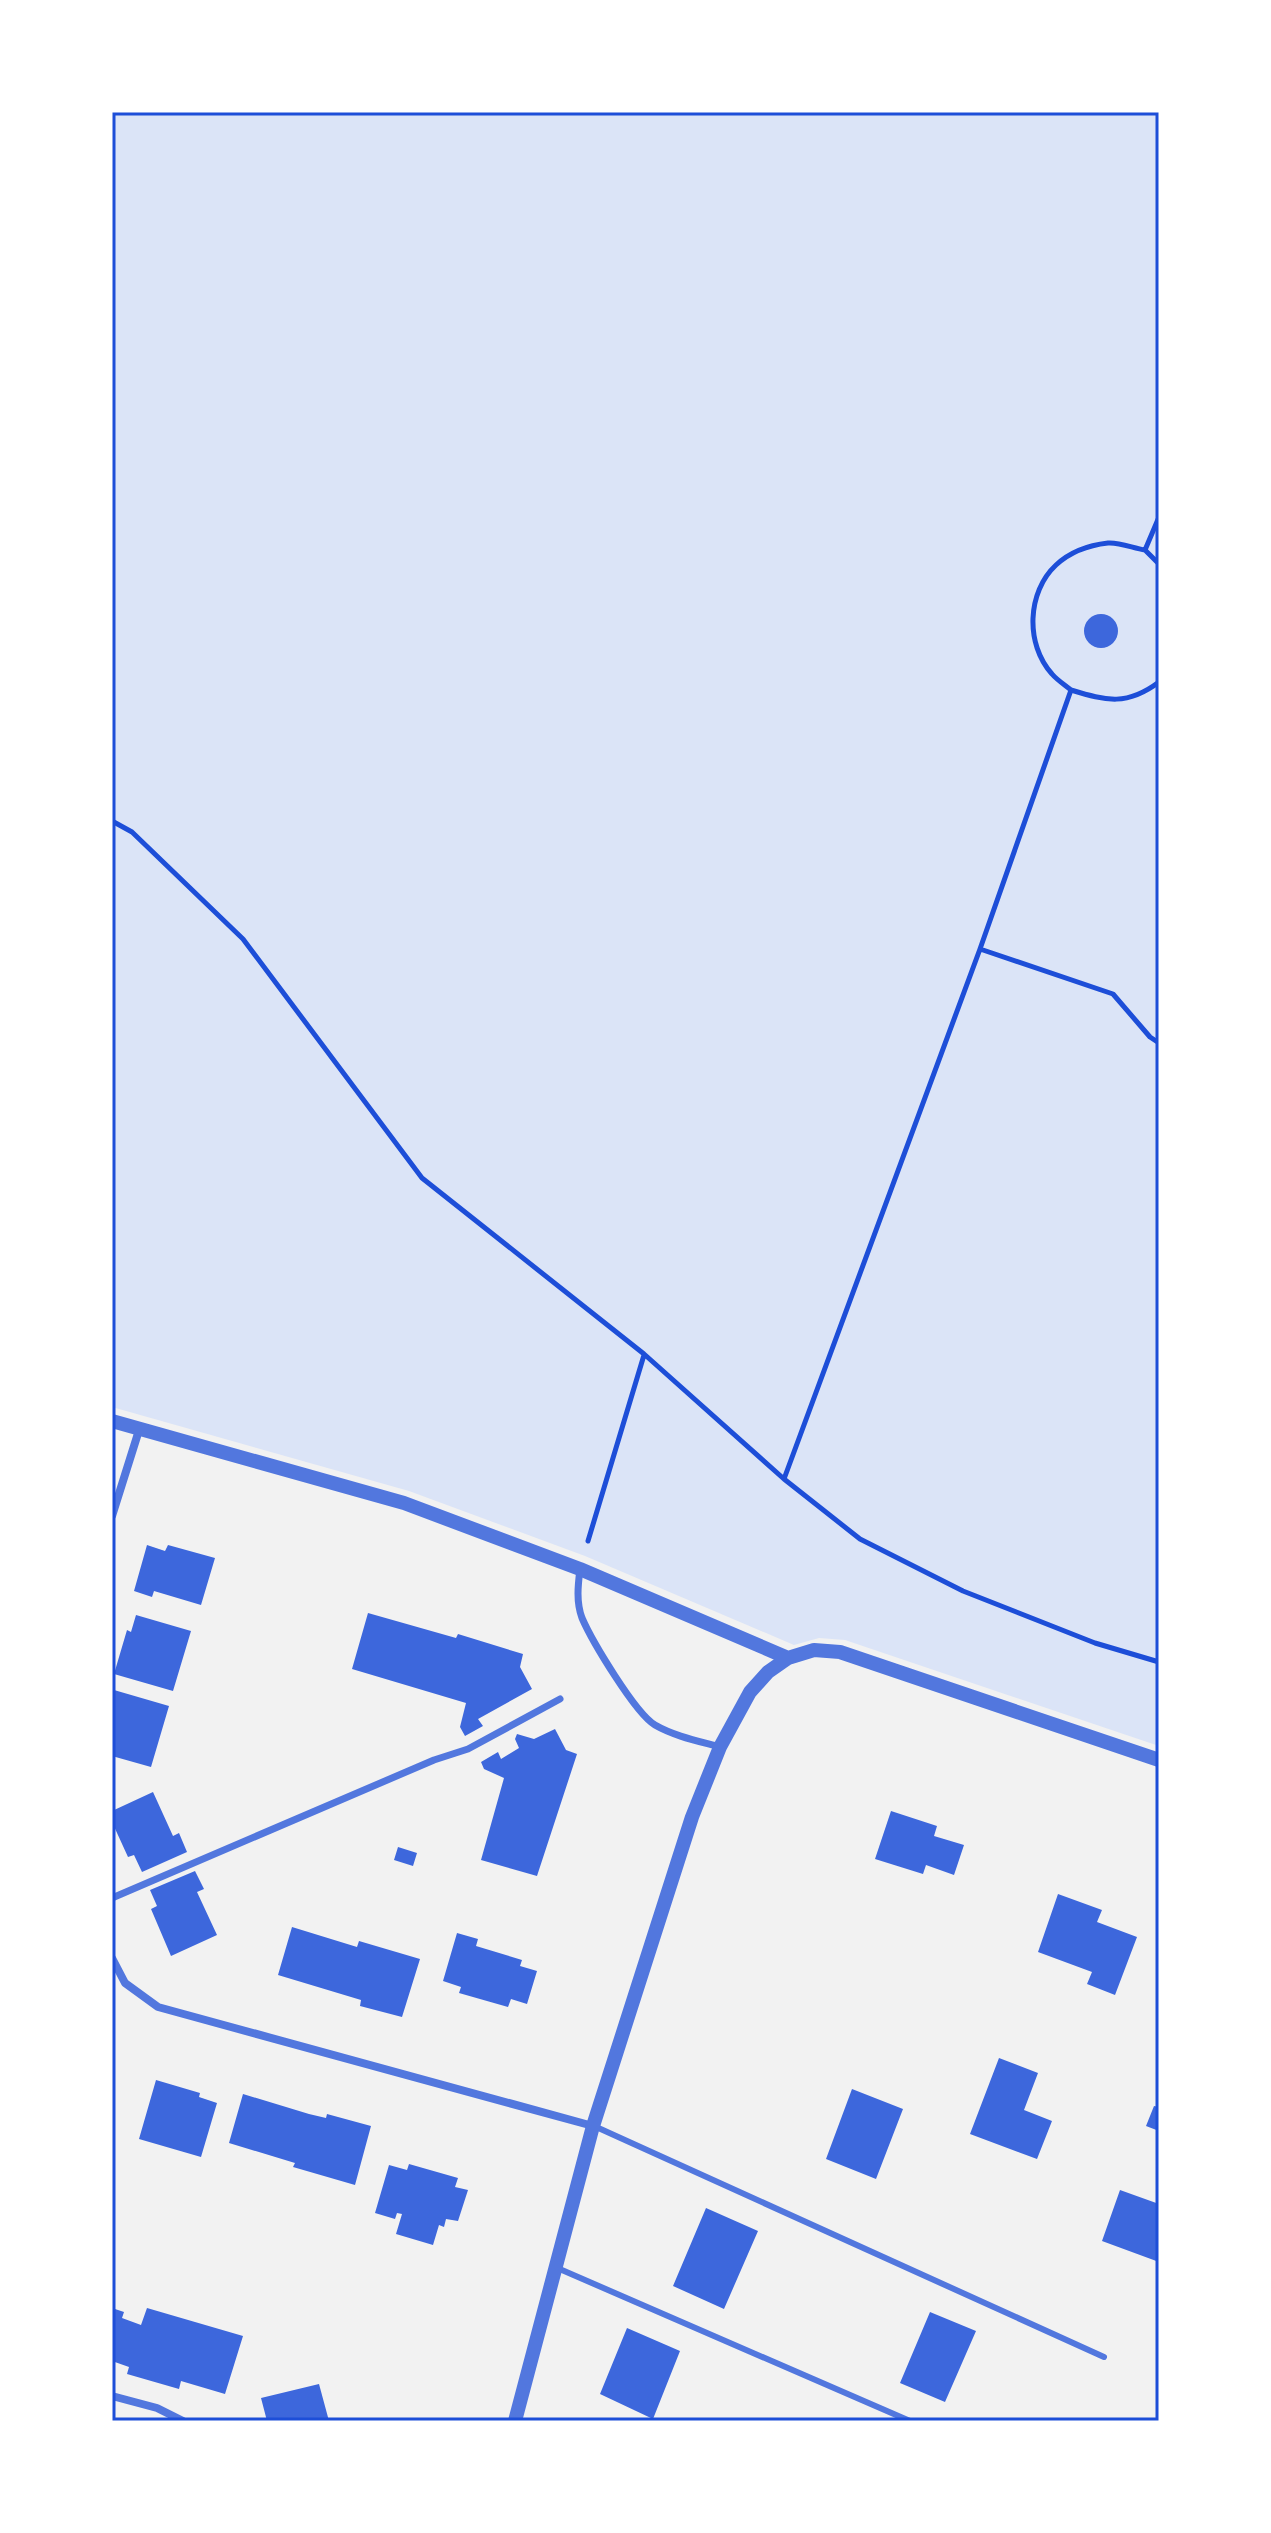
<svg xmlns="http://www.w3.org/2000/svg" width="1271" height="2533" font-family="'Nunito Sans',sans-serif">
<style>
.green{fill:#dbe4f7}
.building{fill:#3d67dc}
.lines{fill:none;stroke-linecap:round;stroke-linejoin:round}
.path{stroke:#1d4ed8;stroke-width:5}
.service{stroke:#5277de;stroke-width:6}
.pedestrian{stroke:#5277de;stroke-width:7}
.minor{stroke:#5277de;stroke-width:8}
.tertiary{stroke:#5277de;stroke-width:14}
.neatline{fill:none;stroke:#1d4ed8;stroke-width:3}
</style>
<rect width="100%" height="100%" fill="#f2f2f2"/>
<path class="green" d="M112,112H1159V1746L845,1640L819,1638L794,1645L585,1556L409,1491L112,1407Z"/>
<path class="building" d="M1084 631a17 17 0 1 1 34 0a17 17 0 1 1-34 0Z
M147,1545L165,1551L168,1545L215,1558L201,1605L154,1591L152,1597L134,1591Z
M368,1613L456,1638L458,1634L523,1654L520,1667L532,1689L478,1719L483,1726L465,1736L460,1727L466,1703L352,1669Z
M136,1615L191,1631L173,1691L114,1674L127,1630L131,1632Z
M114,1690L169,1706L151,1767L112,1756Z
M555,1729L566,1750L577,1754L537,1876L481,1860L504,1778L484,1769L481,1762L498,1752L501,1759L519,1748L515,1739L517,1734L534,1739Z
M153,1792L173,1836L179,1833L187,1852L142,1872L134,1855L128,1857L112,1822V1811Z
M891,1811L937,1826L934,1836L964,1845L954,1875L926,1865L923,1874L875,1859Z
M398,1847L417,1853L413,1866L394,1860Z
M195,1871L204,1889L197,1892L217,1935L171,1956L151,1909L157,1906L150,1890Z
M1058,1894L1102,1910L1097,1922L1137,1937L1115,1995L1087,1984L1092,1972L1038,1952Z
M292,1927L357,1947L359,1941L420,1959L402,2017L360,2006L361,2000L278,1975Z
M457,1933L478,1939L476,1946L522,1960L520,1966L537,1971L527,2004L511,1999L508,2007L459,1993L461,1987L443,1981Z
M999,2058L1038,2073L1024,2110L1052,2121L1037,2159L970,2134Z
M156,2080L200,2093L199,2097L217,2103L201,2157L139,2139Z
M852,2089L903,2109L876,2179L826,2159Z
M243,2094L309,2114L326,2118L327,2114L371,2126L355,2185L293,2167L295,2163L229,2143Z
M1154,2106L1159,2107V2131L1146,2126Z
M409,2164L458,2178L455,2187L468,2190L458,2221L446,2219L444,2227L439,2225L433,2245L396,2234L402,2214L397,2213L395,2219L375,2213L389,2165L407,2170Z
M1120,2190L1159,2204V2262L1102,2241Z
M706,2208L758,2231L724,2309L673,2286Z
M112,2308L124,2312L122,2318L141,2325L147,2308L243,2336L225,2394L181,2381L179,2389L127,2374L129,2367L112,2361Z
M930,2312L976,2331L945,2402L900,2383Z
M627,2328L680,2351L653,2419L600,2394Z
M319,2384L329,2421H267L261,2398Z"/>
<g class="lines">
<path class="path" d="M1159,517L1145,550L1159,564
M1071,690C1065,685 1057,680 1052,674C1025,644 1027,592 1056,565C1070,552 1090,545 1108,543C1119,542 1133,548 1145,550
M112,821L132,832L243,939L422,1178L644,1354L784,1479L860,1539L963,1591L1095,1643L1159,1662
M980,949L1113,994L1150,1037L1159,1043
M784,1479L980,949L1071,690C1107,701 1127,706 1159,682
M588,1541L644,1355"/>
<path class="service" d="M594,2126L1104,2357
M555,2267L910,2421"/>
<path class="pedestrian" d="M580,1569C578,1585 576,1602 582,1618C592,1641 635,1713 655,1725C674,1736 698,1741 720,1747
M112,1898L434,1760L468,1749L560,1699"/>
<path class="minor" d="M112,1516L140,1427
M112,1958L125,1983L158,2007L593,2126
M112,2396L157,2408L183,2421"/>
<path class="tertiary" d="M112,1421L404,1503L580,1569L788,1658L814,1650L840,1652L1159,1760
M515,2421L593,2126L692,1817L720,1747L750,1692L768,1672L788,1658"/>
</g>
<rect width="1271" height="2533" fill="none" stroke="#ffffff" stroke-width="228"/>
<rect x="114" y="114" width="1043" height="2305" class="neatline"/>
</svg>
